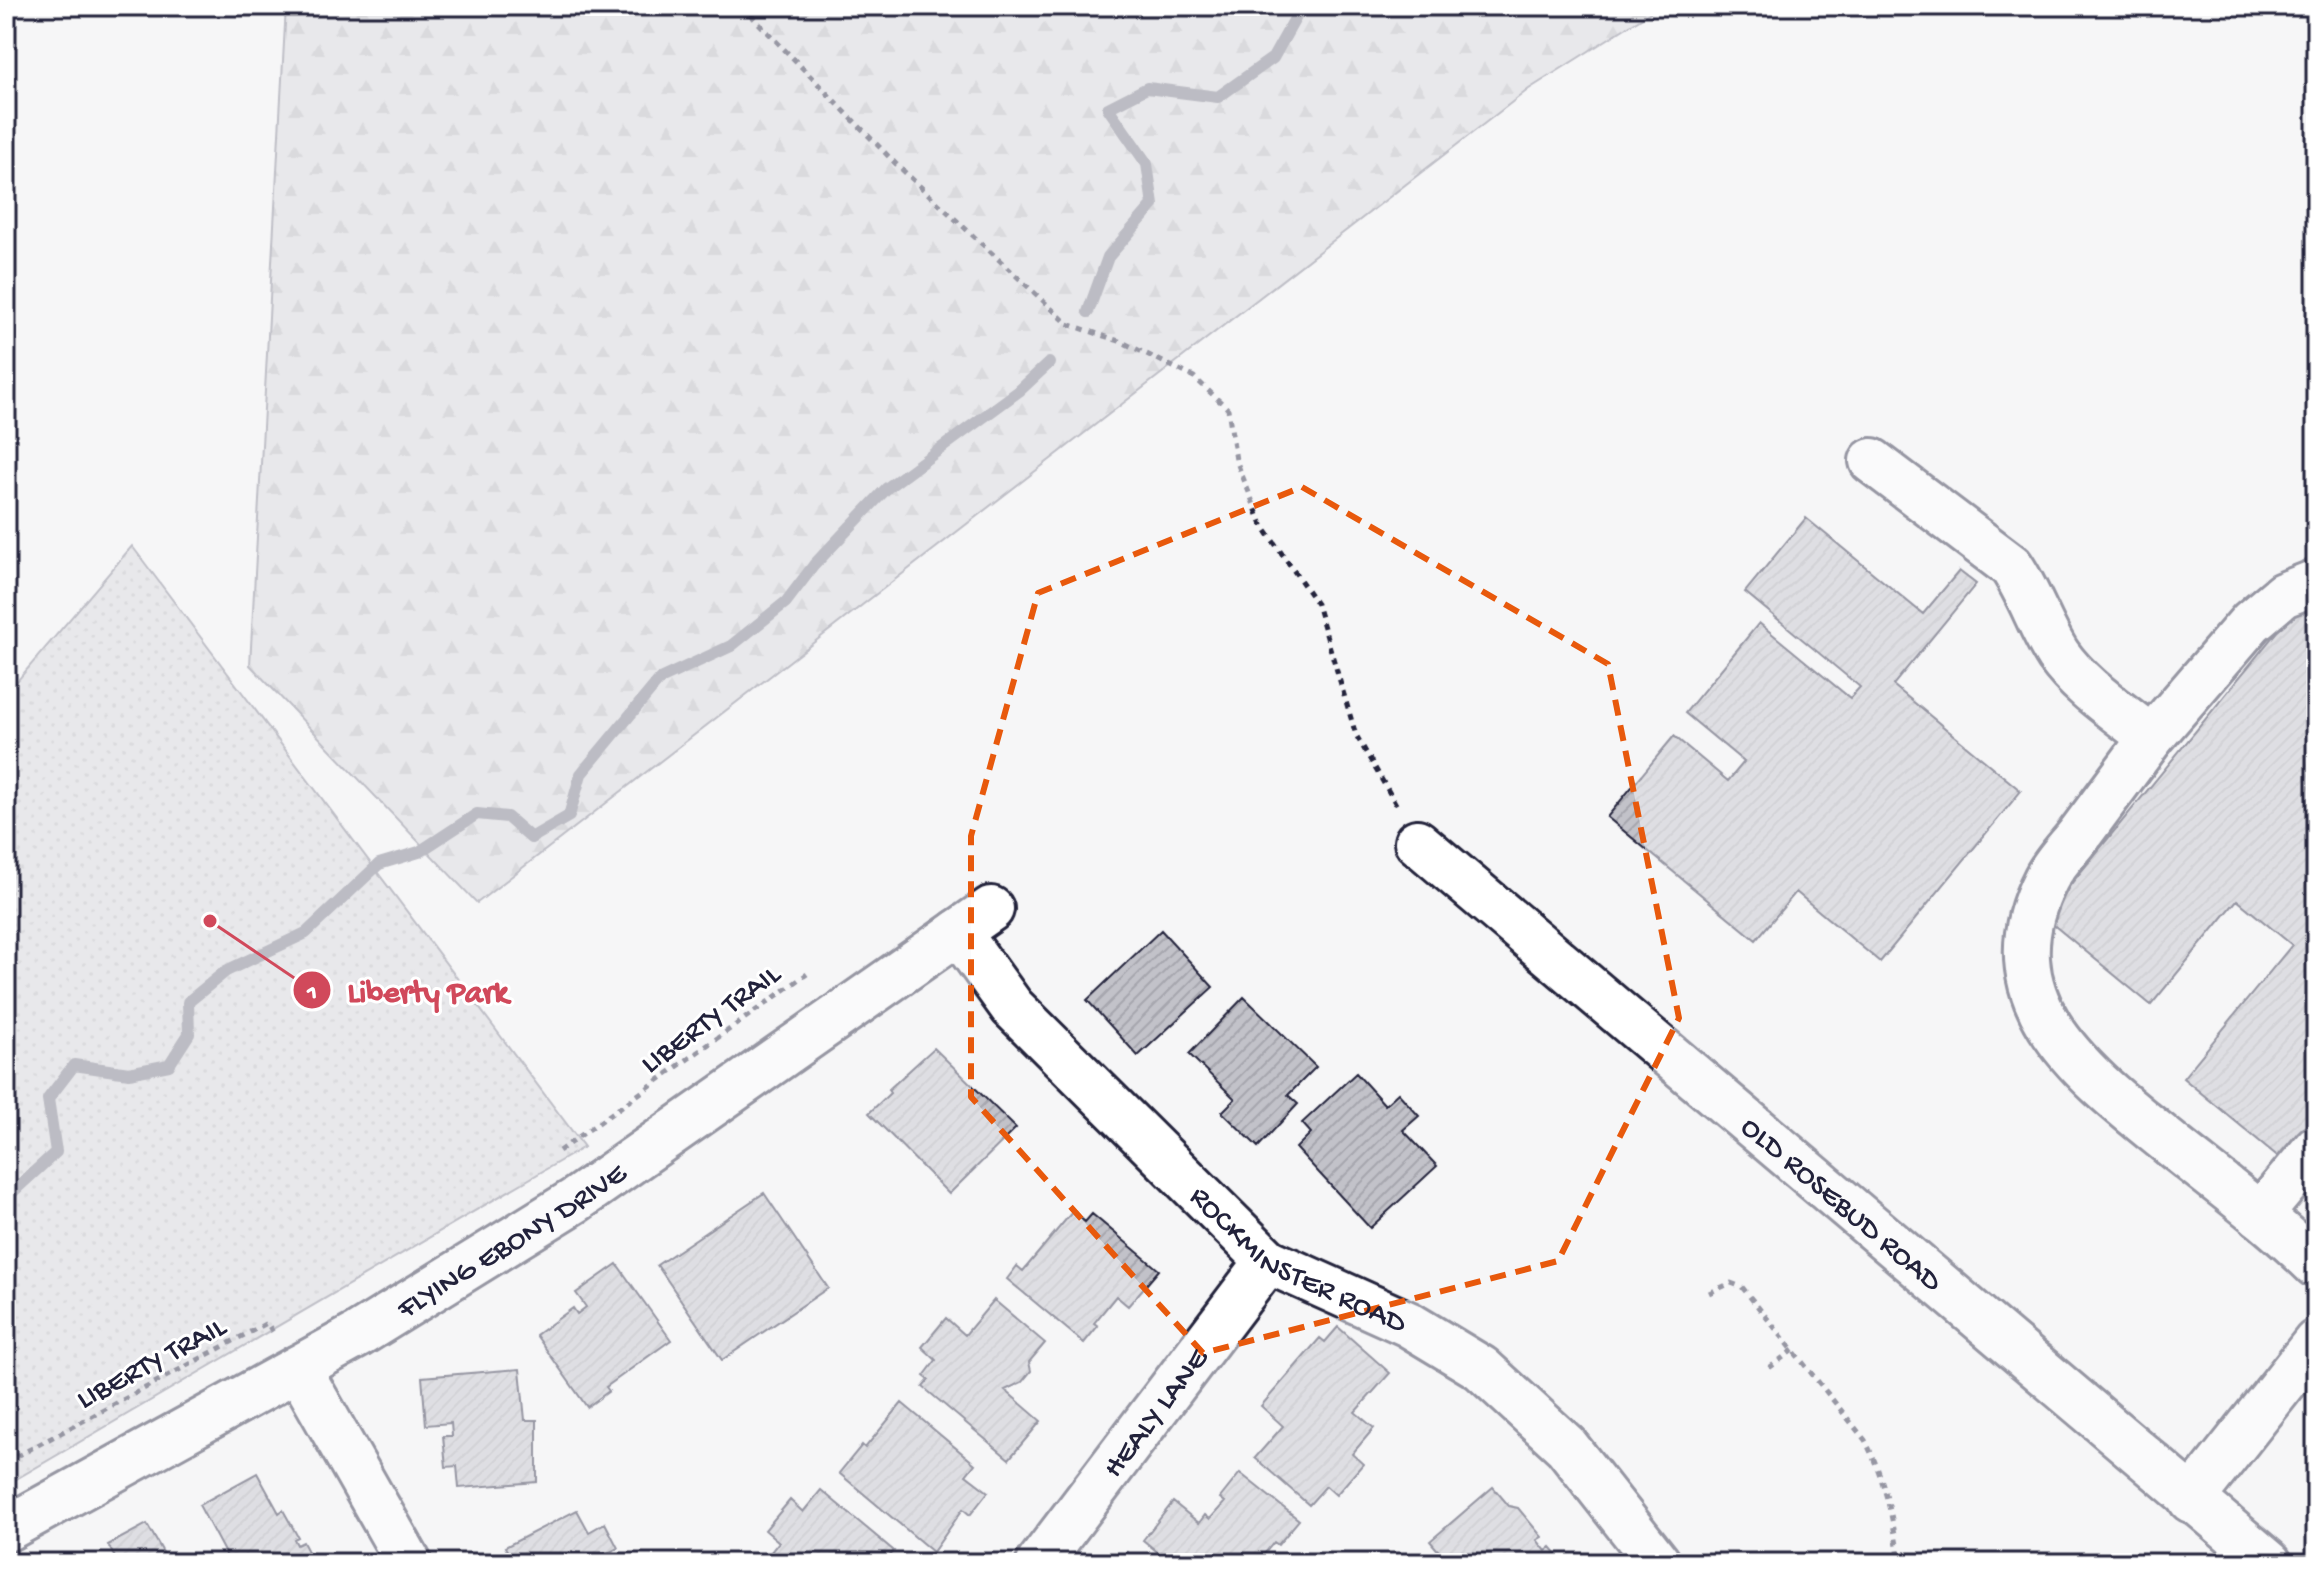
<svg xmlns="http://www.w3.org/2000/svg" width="2322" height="1569" font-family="'Gochi Hand',sans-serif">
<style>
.forest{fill:url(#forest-firs);stroke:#7c7c8b;stroke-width:2}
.park{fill:url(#park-dots);stroke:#7c7c8b;stroke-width:2}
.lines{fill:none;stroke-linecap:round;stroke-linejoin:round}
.stream{stroke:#767685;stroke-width:12}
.building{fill:url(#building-hatch);stroke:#22223b;stroke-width:2}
.minor-casing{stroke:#22223b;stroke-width:50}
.path{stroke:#22223b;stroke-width:5;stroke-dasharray:6 6;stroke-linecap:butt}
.minor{stroke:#fff;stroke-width:44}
.marked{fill:none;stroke:#e8590c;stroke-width:6;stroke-dasharray:16 10;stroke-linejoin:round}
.labels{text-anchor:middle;stroke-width:6;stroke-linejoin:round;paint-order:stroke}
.street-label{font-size:30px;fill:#22223b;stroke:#fff}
.leader{fill:none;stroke:#d1495b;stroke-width:3}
.callout-dot{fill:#d1495b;stroke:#fff;stroke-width:3}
.mark-label{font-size:24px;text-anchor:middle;font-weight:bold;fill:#fff}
.callout-label{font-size:32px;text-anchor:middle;font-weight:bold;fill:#d1495b;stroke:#fff;stroke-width:6;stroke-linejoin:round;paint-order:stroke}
</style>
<defs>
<pattern id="forest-firs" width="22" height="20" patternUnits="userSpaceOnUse" patternTransform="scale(2)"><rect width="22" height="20" fill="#d7d7db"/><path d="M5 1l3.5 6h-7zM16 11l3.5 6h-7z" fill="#b8b8bd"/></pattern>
<pattern id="park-dots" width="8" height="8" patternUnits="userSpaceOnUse" patternTransform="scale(2)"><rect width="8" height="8" fill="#d7d7db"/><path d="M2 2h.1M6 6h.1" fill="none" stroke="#b8b8bd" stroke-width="1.8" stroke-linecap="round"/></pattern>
<pattern id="building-hatch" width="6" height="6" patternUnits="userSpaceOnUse" patternTransform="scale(2)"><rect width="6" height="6" fill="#c2c2c9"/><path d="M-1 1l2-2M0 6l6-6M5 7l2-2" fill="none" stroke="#a6a6ae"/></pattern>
</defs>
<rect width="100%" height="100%" fill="#f6f6f7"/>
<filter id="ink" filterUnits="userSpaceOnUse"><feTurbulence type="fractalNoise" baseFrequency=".0125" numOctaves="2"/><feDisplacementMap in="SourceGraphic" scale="16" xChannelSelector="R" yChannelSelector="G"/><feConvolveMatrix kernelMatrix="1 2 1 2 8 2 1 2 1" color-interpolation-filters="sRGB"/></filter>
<g filter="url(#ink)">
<path class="forest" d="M286,6H1660L1529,89L477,903L250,665Z"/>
<path class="park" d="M132,546L584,1147L6,1485V694Z"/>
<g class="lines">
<path class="stream" d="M1088,312L1108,257L1153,205L1147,164L1108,108L1147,88L1218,97L1273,58L1302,6
M6,1198L56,1152L48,1099L74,1065L129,1073L169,1065L189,1034L188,1002L226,971L306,933L379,864L419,852L477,814L507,817L531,838L569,816L581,774L660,679L731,646L786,602L814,565L887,488L1019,391L1049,363"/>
</g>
<path class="building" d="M1806,518L1923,614L1959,571L1976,584L1893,685L2021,791L1880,962L1796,892L1756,940L1607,817L1674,736L1728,781L1744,762L1685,713L1759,623L1850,698L1860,687L1745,592Z
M2301,602L2316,615V1139L2292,1168L2183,1078L2292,945L2237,900L2151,1005L2044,917Z
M1161,930L1213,987L1138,1056L1087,1000Z
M1244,997L1316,1067L1288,1095L1298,1104L1258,1147L1222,1112L1235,1099L1189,1054Z
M934,1048L1016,1128L949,1194L869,1113L890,1093L888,1090Z
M1356,1073L1385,1105L1398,1093L1419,1116L1403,1130L1437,1166L1370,1228L1296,1148L1311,1133L1302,1123Z
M764,1193L828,1288L722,1360L657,1265Z
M1073,1211L1085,1222L1092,1214L1159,1270L1128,1306L1116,1296L1094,1323L1098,1326L1084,1343L1007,1279L1017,1266L1023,1271Z
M617,1264L671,1340L606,1387L609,1391L587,1407L536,1335L573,1308L577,1314L586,1307L576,1293Z
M994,1300L1045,1343L1029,1362L1031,1371L1022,1382L1005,1390L1041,1421L1009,1459L923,1387L929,1380L924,1376L936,1360L922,1347L946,1318L965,1335Z
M1338,1327L1390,1373L1355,1412L1374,1428L1352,1454L1363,1464L1336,1495L1326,1486L1309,1505L1255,1458L1283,1426L1261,1406L1320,1338L1325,1342Z
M520,1369L525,1420H537V1482L459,1488L457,1466L446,1467L443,1436H452L451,1423L426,1425L422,1377Z
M902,1403L975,1464L966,1475L988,1492L970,1515L963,1509L933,1552L839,1473L862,1445L865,1448Z
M257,1473L279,1513L283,1510L298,1537L294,1539L297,1545L303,1542L314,1563H230L199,1505Z
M1240,1473L1299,1520L1278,1545L1274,1542L1260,1559L1263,1563H1171L1143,1540L1173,1502L1199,1523L1205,1515L1210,1519L1225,1502L1220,1498Z
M1493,1487L1509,1506L1518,1508L1542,1537L1537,1540L1546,1551L1551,1547L1565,1563H1460L1453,1556L1447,1561L1430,1541Z
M821,1490L894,1551L884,1563H772L766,1558L779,1542L765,1530L790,1500L803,1512Z
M577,1510L589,1532L605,1523L618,1548L604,1555L609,1563H514L505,1547Z
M147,1524L169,1563H118L108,1545Z
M1127,1552L1141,1563H1118Z"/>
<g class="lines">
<g class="minor-casing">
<g id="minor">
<path d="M1872,461L2011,566C2030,594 2040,627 2058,655C2082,689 2120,712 2151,738C2127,770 2103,803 2079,835C2068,849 2054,863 2046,879C1983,1002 2088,1077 2172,1145C2221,1184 2271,1221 2316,1265"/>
<path d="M2151,738L2251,622L2283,595L2316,582"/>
<path id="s1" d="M1417,842L2269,1563"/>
<path id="s2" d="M958,932L1012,1007L1268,1261L1408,1324L1481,1368L1566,1446L1658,1563"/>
<path d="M2260,1215L2316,1148"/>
<path d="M298,1368L409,1563"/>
<path d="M2191,1500L2316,1342"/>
<path id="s3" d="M6,1529L358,1335L576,1200L991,909"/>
<path id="s4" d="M1039,1563L1268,1261"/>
</g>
</g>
<path class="path" d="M742,6L896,164L1068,324L1122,342L1194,377L1228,409L1236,460L1262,525L1317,604L1356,735L1397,806
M559,1151L807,974
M1709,1293L1731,1283L1742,1287L1865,1440C1885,1480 1893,1519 1900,1563
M1769,1368L1793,1350
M6,1462L267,1323L274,1334"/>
<use href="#minor" class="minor"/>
</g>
</g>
<path d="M0 0H2322V1569H0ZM1302,487L1608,664L1679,1018L1558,1261L1203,1353L971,1097V836L1038,593Z" fill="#f6f6f7" fill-opacity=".55" fill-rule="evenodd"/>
<path class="marked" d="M1302,487L1608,664L1679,1018L1558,1261L1203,1353L971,1097V836L1038,593Z"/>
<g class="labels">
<g class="street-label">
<text transform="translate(709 1017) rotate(-36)" y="10">LIBERTY TRAIL</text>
<text dy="10" stroke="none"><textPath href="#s1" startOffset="558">OLD ROSEBUD ROAD</textPath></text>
<text dy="10" stroke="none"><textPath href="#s3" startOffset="582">FLYING EBONY DRIVE</textPath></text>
<text dy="10" stroke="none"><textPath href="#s2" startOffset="478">ROCKMINSTER ROAD</textPath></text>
<text transform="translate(150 1361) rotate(-28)" y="10">LIBERTY TRAIL</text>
<text dy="10" stroke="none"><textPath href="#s4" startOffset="190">HEALY LANE</textPath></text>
</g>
</g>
<path class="leader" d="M210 921L312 990"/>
<g class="callout-dot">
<circle cx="210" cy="921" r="8"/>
<circle cx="312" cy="990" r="20"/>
</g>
<g class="mark-label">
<text x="312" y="998">1</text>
</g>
<g class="callout-label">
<text x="428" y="1001">Liberty Park</text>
</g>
<rect width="2322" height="1569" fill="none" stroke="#fff" stroke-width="32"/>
<rect x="16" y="16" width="2290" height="1537" fill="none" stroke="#22223b" stroke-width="3" filter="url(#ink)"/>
</svg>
